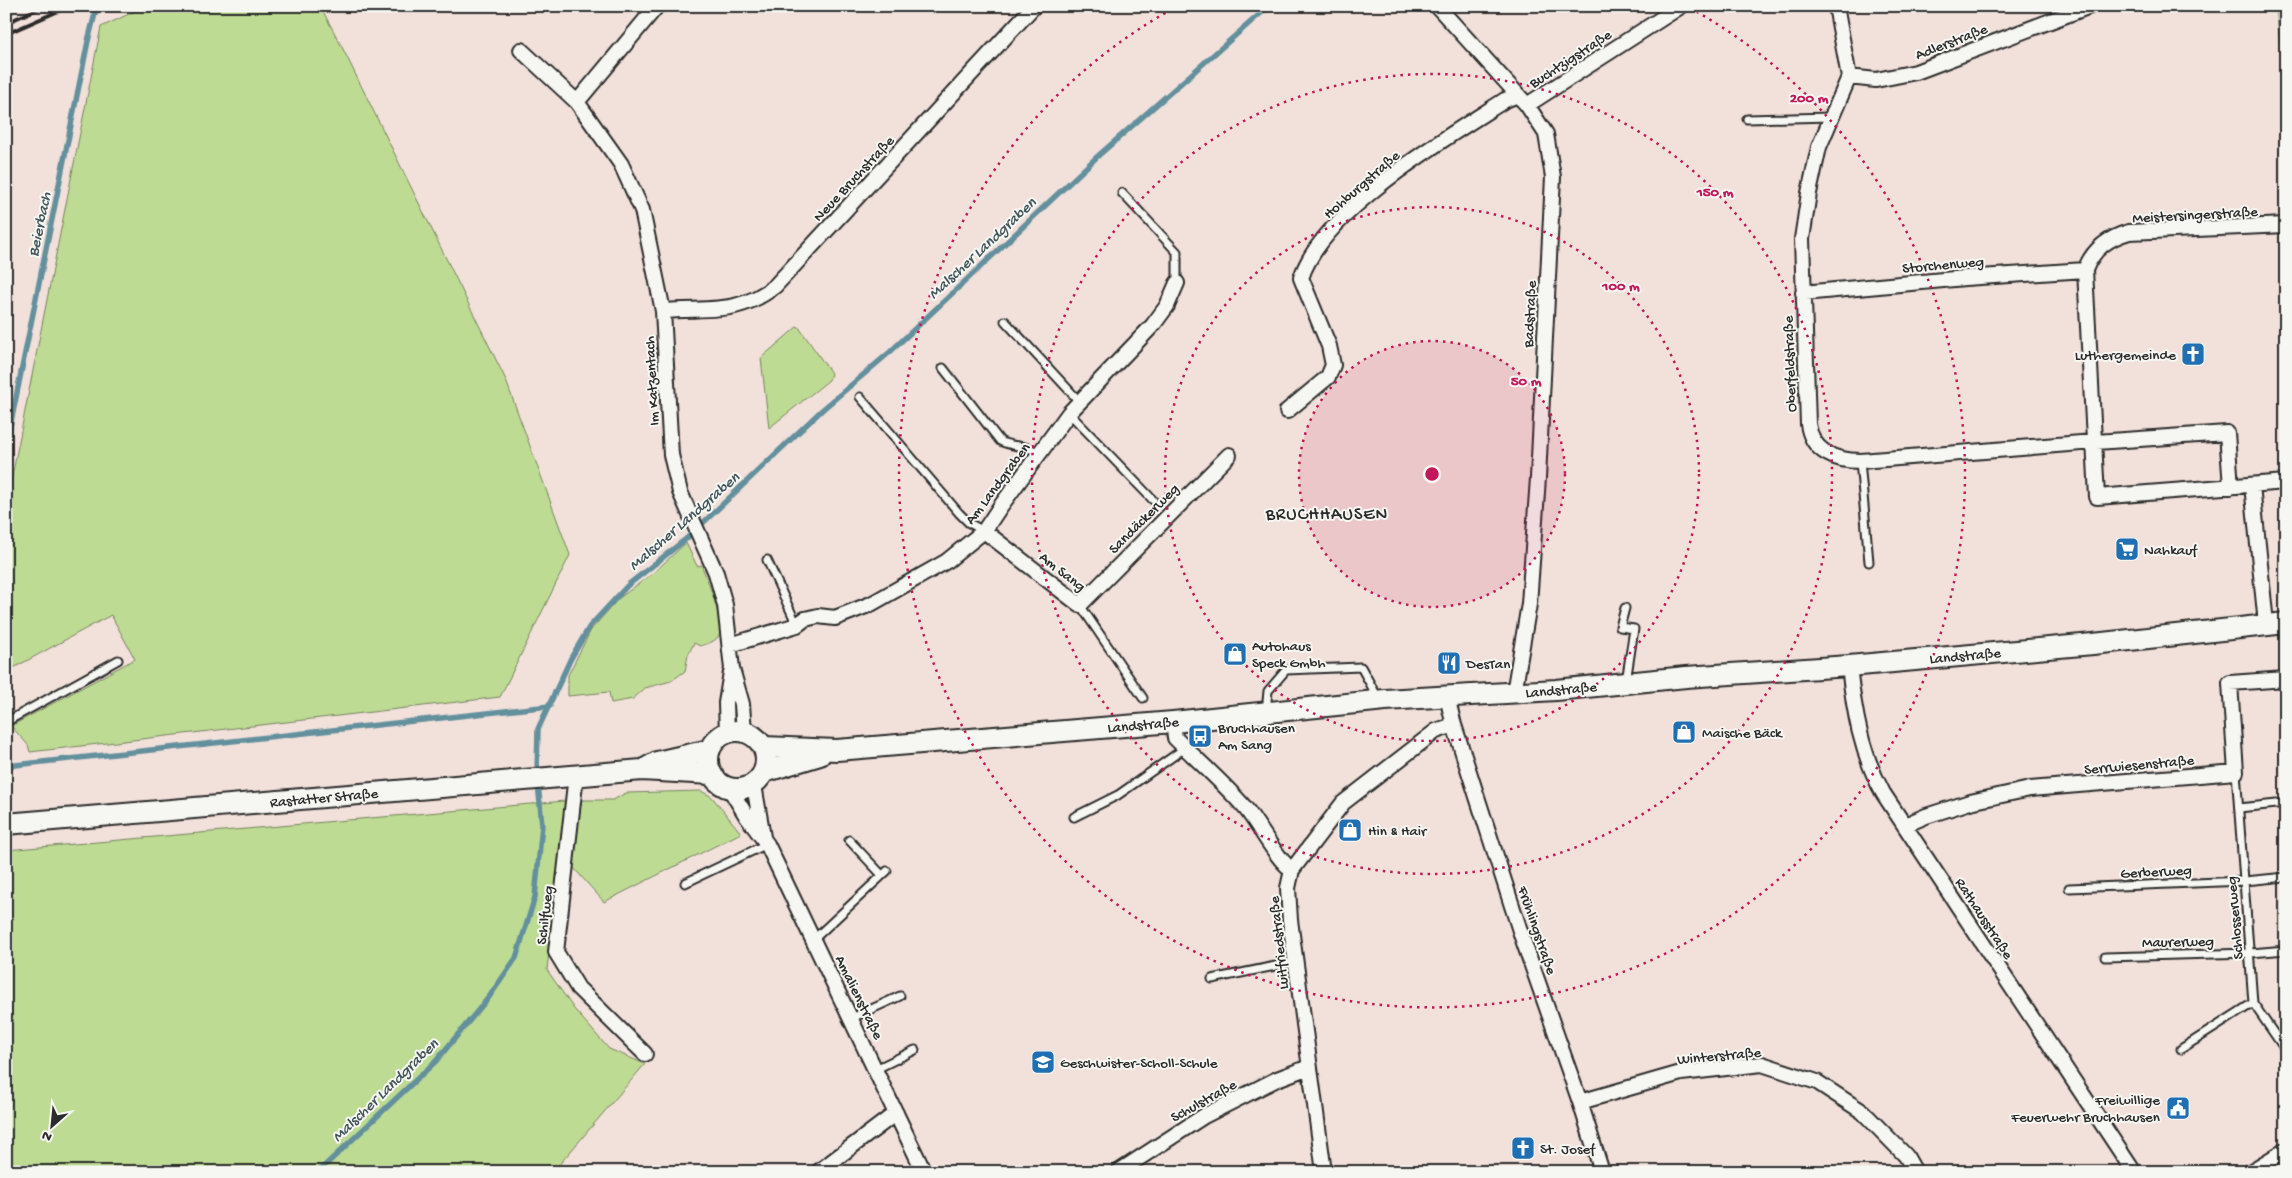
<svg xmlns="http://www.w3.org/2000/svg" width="2292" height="1178" font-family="'Gochi Hand',sans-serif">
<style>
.green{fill:#bedb93;stroke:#74835f}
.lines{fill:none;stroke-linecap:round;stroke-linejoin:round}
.stream{stroke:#63909d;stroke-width:5.5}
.lane-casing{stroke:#2b2b2b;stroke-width:11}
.street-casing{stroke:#2b2b2b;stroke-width:18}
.secondary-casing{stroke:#2b2b2b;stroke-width:24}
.lane{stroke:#f6f6f2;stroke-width:7}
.street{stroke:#f6f6f2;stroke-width:14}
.secondary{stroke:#f6f6f2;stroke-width:20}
.rail{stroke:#2b2b2b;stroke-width:4}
.ring{fill:none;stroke:#c2185b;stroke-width:2.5;stroke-dasharray:2.5 5}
.labels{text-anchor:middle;stroke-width:4;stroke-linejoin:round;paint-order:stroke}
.street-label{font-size:15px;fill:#2b2b2b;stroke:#f6f6f2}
.poi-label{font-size:15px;fill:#2b2b2b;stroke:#f6f6f2;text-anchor:start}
.water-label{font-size:16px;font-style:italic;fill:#42555a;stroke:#f6f6f2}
.quarter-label{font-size:18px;letter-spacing:1px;fill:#2b2b2b;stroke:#f6f6f2}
.centre{fill:#c2185b;stroke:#f6f6f2;stroke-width:2.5}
.ring-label{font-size:15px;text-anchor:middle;font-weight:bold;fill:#c2185b;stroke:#f6f6f2;stroke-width:4;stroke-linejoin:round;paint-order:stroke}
</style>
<rect width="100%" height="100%" fill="#f2e0da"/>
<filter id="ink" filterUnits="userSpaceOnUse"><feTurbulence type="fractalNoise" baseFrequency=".02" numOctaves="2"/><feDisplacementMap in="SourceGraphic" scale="10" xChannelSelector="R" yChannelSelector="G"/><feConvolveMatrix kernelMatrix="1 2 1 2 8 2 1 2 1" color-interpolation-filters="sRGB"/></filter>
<g filter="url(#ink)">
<path class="green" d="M146,6H320L341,45L505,378L570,555L500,697L30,752L28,745L11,726L135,659L111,615L6,672V507L101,27Z
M2276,6H2286V104Z
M798,326L831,373L829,380L769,428L761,358Z
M686,543L697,566L701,565C707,577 723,621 720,633C718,641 707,644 700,646L694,643L688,655L685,671L671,681L645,688L633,699L611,703L609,692L568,696V675L591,630L618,599L652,574Z
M701,791L712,797L741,833L604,902L572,866L579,800H613L626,793Z
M565,801L547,970L574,1009L609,1049L645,1064L553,1172H6V850Z"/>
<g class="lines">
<path class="stream" d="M6,447L88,41L97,6
M6,766L550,706
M318,1172L436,1061L489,997L516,958L535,897L542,825L537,773L538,729L571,658L590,626L628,585L686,539L823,409L890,352L1099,155L1269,6"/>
<g class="lane-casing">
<path id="lane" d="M1747,119L1831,117
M1122,193L1177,252V283
M1005,321L1079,401
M943,368L1000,441C1013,448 1026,444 1039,453
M860,397L959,513L969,523L984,531
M1069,413L1153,500
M1860,461L1869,562
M767,560L797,625
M1080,605L1143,698
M1625,608L1620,627L1634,629L1626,682
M1266,712L1268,691L1286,670L1361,667L1378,698
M6,722L118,660
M2236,772L2253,1003L2286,1051
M2239,808L2286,803
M1074,817L1118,795L1185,748
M849,840L882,875
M685,883L767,844
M2069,888L2245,881L2286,877
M814,939L887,871
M2105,957L2251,953L2286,950
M1212,979L1295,962
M852,1018L900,996
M2181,1049L2253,1003
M876,1069L915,1050"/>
</g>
<g class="street-casing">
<path id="street" d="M1437,6L1527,105L1546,134L1553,177L1538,478L1529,604L1514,693
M1836,6L1849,77L1819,147L1809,193L1802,239L1808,424C1812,452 1835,461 1861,461L2081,443L2227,433L2231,487
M521,50L577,102L621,164L642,210L663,311L671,455L680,492L716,573L725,605L732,669L742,704L744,732
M1849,77L1876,80L1916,72L2090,6
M577,102L657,6
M1527,105L1681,6
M2286,225L2129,232C2108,238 2093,249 2085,270L2097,497L2286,482
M1803,293L1965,278L2085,270
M663,311C708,307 737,316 775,286L1034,6
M1287,411L1328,377L1333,365L1329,346L1301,278C1323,210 1446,138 1505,100L1518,95
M2252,485L2266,624
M984,531L1080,605L1229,455
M730,645L797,625L805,619L818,616L835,618L871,604L947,561L984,531L1000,507L1069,413L1153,325L1167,306L1177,283
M1849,666C1854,711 1861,753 1883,793L2134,1172
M1447,697L1454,725L1522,937L1580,1102L1602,1172
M1173,722L1175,738C1198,761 1225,784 1246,809C1259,825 1277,860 1292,870
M727,733L726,703L731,672
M576,775L556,952L578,988L645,1054
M754,785L763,837
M730,789L747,817L767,844L924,1172
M1905,825L1926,816L1970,802L2030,789L2236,772L2230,683L2286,679
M1580,1102L1681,1073L1762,1064L1817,1082L1863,1112L1906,1156L1915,1172
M818,1172L896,1113
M1118,1172L1204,1116L1277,1079L1309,1067
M1324,1172L1290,920L1288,888L1292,870L1343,803L1436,731L1454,725
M2250,1172L2286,1150"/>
</g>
<g class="secondary-casing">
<path id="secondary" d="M708 760a29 29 0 1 1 58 0a29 29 0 1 1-58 0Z
M764,747L837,750L1173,722L1385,700L1556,690L1686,677L1849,666L2093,644L2286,623
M648,767L657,762L709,750
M764,772L820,755
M6,824L642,770L711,774"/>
</g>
<use href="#lane" class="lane"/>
<use href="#street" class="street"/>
<use href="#secondary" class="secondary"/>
<path class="rail" d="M6,23L44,6
M6,34L70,6"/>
</g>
</g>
<circle cx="1432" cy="474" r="133" fill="#c2185b" fill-opacity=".12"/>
<g class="ring">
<circle cx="1432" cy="474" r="133"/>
<circle cx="1432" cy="474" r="267"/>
<circle cx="1432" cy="474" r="400"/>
<path d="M1690 8A533 533 0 1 1 1174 8"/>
</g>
<defs>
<g id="church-square" transform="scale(1.25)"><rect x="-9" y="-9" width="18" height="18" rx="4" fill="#1f6fb2" stroke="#f6f6f2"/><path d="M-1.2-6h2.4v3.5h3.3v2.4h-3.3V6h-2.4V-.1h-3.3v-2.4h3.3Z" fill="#fff"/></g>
<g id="supermarket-square" transform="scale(1.25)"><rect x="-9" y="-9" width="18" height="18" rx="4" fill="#1f6fb2" stroke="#f6f6f2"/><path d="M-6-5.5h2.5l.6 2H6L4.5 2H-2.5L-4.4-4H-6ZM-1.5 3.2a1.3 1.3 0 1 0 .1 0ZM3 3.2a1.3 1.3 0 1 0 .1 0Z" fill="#fff"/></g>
<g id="shop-square" transform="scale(1.25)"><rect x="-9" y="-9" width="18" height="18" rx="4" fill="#1f6fb2" stroke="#f6f6f2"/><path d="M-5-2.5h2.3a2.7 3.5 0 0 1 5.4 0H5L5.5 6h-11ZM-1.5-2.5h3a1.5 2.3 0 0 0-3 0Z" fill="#fff"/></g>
<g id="restaurant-square" transform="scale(1.25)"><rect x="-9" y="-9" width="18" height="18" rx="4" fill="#1f6fb2" stroke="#f6f6f2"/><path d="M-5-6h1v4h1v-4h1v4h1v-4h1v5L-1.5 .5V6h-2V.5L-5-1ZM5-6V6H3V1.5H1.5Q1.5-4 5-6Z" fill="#fff"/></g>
<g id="bus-square" transform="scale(1.25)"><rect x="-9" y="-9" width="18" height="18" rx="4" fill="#1f6fb2" stroke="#f6f6f2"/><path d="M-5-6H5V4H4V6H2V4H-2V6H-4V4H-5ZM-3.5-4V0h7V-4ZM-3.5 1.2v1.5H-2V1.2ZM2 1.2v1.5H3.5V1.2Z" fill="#fff"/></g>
<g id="school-square" transform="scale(1.25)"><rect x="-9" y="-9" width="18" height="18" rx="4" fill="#1f6fb2" stroke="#f6f6f2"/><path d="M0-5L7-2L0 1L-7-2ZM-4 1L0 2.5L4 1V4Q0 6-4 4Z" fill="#fff"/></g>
<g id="civic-square" transform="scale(1.25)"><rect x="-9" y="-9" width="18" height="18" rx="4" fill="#1f6fb2" stroke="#f6f6f2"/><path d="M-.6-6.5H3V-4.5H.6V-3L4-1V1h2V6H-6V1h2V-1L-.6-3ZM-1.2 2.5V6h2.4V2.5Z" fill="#fff"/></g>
</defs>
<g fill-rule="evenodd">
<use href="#church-square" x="2193" y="354"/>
<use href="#supermarket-square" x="2127" y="549"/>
<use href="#shop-square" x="1235" y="654"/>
<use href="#restaurant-square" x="1449" y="663"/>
<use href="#shop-square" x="1684" y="732"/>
<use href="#bus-square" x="1200" y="736"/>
<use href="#shop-square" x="1350" y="830"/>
<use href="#school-square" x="1043" y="1062"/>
<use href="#civic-square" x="2178" y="1108"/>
<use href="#church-square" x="1523" y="1148"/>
</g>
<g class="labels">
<g class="street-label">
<text transform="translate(1951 41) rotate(-21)" y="5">Adlerstraße</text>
<text transform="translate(1570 58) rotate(-33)" y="5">Buchtzigstraße</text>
<text transform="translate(853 178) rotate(-47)" y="5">Neue Bruchstraße</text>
<text transform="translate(1361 184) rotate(-41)" y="5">Hohburgstraße</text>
<text transform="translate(2195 214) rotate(-3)" y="5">Meistersingerstraße</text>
<text transform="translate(1943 264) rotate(-5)" y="5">Storchenweg</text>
<text transform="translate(1529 314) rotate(-87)" y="5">Badstraße</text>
<text transform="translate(1789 364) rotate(-92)" y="5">Oberfeldstraße</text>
<text transform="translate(651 381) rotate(-93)" y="5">Im Katzentach</text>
<text transform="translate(997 483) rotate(-53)" y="5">Am Landgraben</text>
<text transform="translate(1143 518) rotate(-45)" y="5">Sandäckerweg</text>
<text transform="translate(1063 571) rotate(38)" y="5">Am Sang</text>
<text transform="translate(1965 655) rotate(-5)" y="5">Landstraße</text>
<text transform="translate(1561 689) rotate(-5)" y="5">Landstraße</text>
<text transform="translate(1143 724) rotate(-5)" y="5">Landstraße</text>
<text transform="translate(2139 764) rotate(-5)" y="5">Serrwiesenstraße</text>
<text transform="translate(324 797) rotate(-5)" y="5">Rastatter Straße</text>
<text transform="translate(2156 871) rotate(-3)" y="5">Gerberweg</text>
<text transform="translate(544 915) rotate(-83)" y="5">Schilfweg</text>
<text transform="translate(1985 918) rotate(57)" y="5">Rathausstraße</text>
<text transform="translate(2234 918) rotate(-95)" y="5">Schlosserweg</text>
<text transform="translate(1538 930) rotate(71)" y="5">Frühlingstraße</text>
<text transform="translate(2178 941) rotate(-1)" y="5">Maurerweg</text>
<text transform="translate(1278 943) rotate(-96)" y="5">Luitfriedstraße</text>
<text transform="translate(860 997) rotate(64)" y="5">Amalienstraße</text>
<text transform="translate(1719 1055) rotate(-5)" y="5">Winterstraße</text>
<text transform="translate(1203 1100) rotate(-29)" y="5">Schulstraße</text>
</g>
<g class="poi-label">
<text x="2176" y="359" text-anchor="end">Luthergemeinde</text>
<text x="2144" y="554">Nahkauf</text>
<text x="1252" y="650">Autohaus<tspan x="1252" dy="17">Speck Gmbh</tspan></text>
<text x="1466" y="668">DesTan</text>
<text x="1218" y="732">Bruchhausen<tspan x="1218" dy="17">Am Sang</tspan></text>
<text x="1702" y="737">Maische Bäck</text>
<text x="1368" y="835">Hin &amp; Hair</text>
<text x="1060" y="1067">Geschwister-Scholl-Schule</text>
<text x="2160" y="1104" text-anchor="end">Freiwillige<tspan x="2160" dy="17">Feuerwehr Bruchhausen</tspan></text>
<text x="1540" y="1153">St. Josef</text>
</g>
<g class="water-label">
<text transform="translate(38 224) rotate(-78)" y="6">Beierbach</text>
<text transform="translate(981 247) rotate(-43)" y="6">Malscher Landgraben</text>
<text transform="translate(683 520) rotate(-41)" y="6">Malscher Landgraben</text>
<text transform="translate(384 1089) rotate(-44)" y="6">Malscher Landgraben</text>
</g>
<g class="quarter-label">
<text x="1327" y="519">BRUCHHAUSEN</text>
</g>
</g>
<circle cx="1432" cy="474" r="8" class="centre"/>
<g class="ring-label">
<text x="1809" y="102">200 m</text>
<text x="1715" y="196">150 m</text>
<text x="1621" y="290">100 m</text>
<text x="1526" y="385">50 m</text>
</g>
<rect width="2292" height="1178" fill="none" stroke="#f6f6f2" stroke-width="25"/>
<rect x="12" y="12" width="2267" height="1153" fill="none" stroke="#2b2b2b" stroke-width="2" filter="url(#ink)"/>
<g transform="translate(52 1126) rotate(207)" stroke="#f6f6f2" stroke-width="4" paint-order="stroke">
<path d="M0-4L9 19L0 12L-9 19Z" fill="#2b2b2b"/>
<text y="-8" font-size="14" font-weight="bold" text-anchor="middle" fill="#2b2b2b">N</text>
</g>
</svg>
